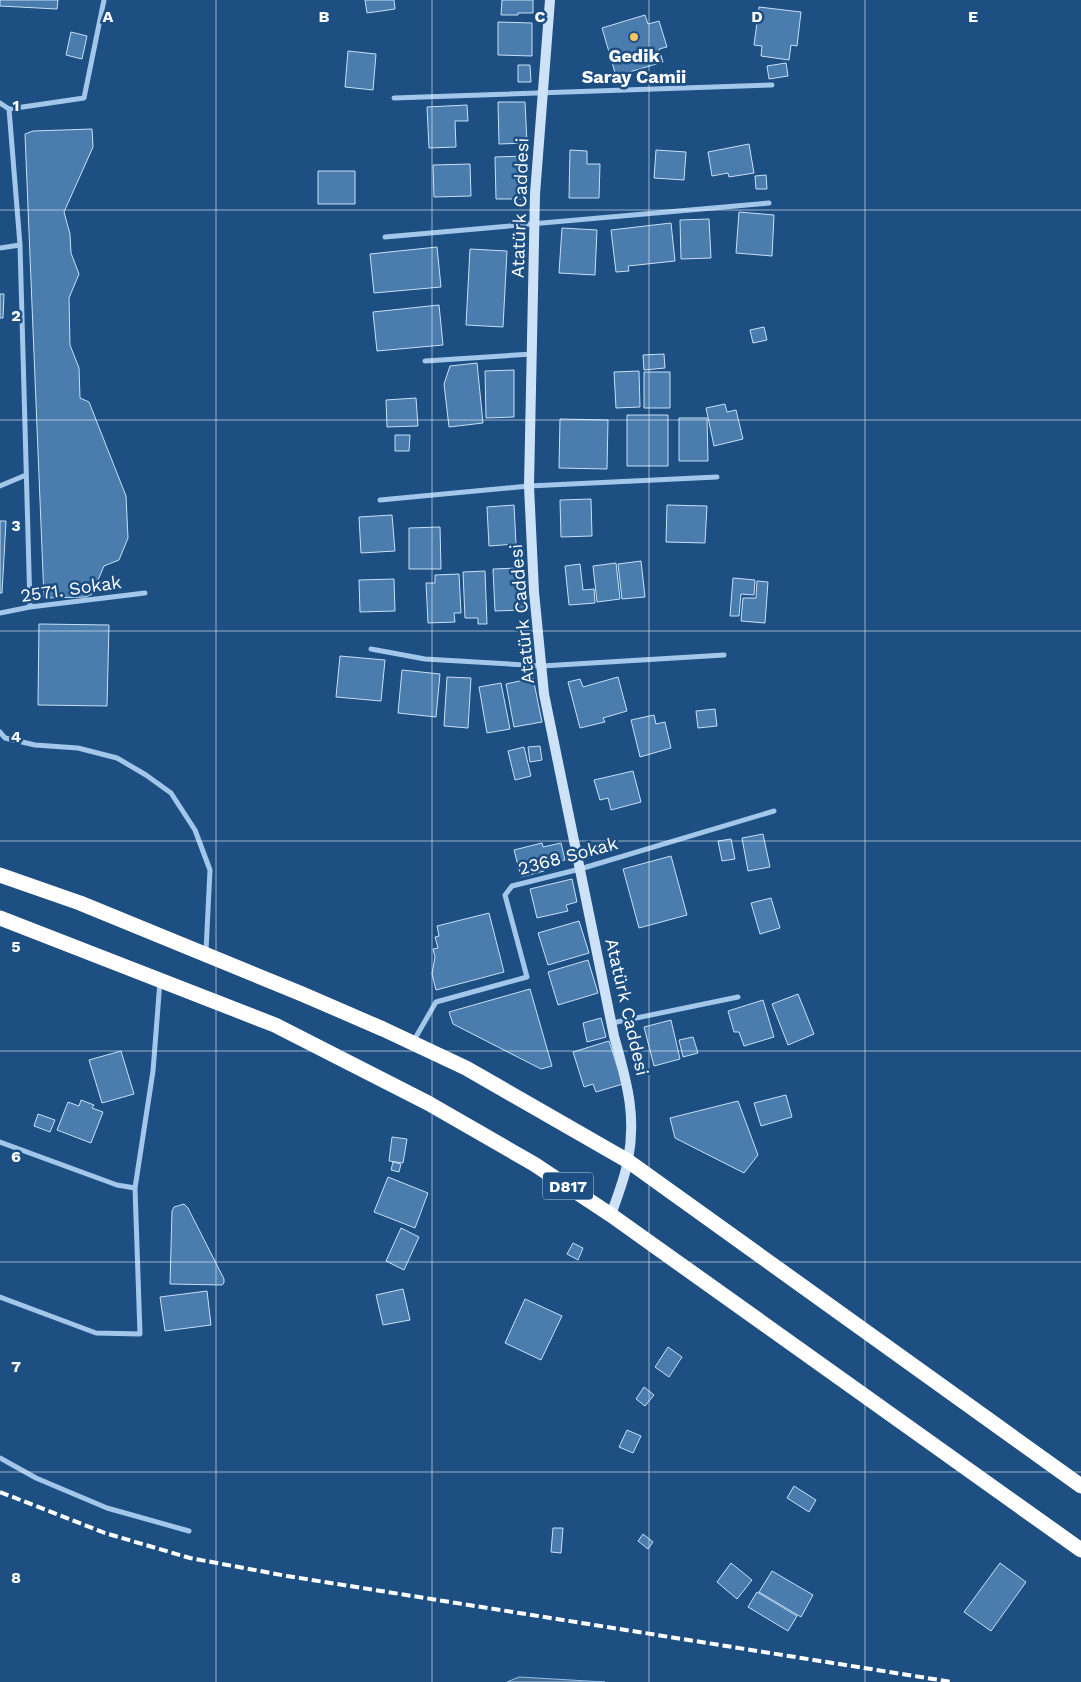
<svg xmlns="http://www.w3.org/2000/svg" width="1081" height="1682" font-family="'Work Sans',sans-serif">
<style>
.water{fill:#44698e;stroke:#96c3ec}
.building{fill:#4a7cad;stroke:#c7e0f7}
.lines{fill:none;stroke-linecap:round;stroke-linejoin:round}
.street{stroke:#a3c7ea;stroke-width:5}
.secondary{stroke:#cee2f7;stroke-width:10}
.highway{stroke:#fff;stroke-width:15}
.rail{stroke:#fff;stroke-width:4;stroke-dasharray:9 4;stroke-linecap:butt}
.grid{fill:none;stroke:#fff;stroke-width:1;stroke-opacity:0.55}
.poi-dot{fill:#fac561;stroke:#1d4f83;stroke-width:2}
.labels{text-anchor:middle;stroke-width:5;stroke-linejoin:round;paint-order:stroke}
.shield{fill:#1d4f83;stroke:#bbcada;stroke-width:1}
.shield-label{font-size:16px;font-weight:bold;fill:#fff}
.poi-label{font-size:18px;font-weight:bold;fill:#fff;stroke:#1d4f83}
.street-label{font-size:18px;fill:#fff;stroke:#1d4f83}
.grid-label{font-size:16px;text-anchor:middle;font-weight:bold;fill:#fff;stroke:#1d4f83;stroke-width:5;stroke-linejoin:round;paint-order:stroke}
</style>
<rect width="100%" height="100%" fill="#1d4f83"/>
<path class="water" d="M519,1677L605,1682H507Z"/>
<path class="building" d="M0,0H58L57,9L0,6Z
M365,0H394L395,9L367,13Z
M502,0H533V13H518V15H501Z
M759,7L801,12L797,46L791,45L789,60L761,56L762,46L754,45Z
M645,15L648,24L659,21L667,47L659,49L663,62L616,76L602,28Z
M498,22L532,23V56L498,55Z
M71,32L87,36L82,59L66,55Z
M348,51L376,54L373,90L345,87Z
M786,63L788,76L769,79L767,66Z
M518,65H530L531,82H518Z
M498,102H525L527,143L499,144Z
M467,105L468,121H455L456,147L429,148L427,107Z
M92,129L93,147L64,212L70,234L71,253L79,274L69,298L70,345L79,368L80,398L89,402L126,496L128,538L119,560L104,566L92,594L86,597L44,598L25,134L33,131Z
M749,144L754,173L729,177L728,173L712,176L708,152Z
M570,150L587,151V164H600L599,198H569Z
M656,150L686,152L684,180L654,178Z
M525,156V199H496L495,157Z
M470,164L471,196L434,197L433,165Z
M318,171H355V204H318Z
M766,175L767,189H756L755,176Z
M739,212L774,215L772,256L736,253Z
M709,219L711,258L681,259L680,220Z
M671,223L675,261L628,266L629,271L616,272L611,230Z
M562,228L597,230L595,275L559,273Z
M437,247L441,287L374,293L370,254Z
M470,249L507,251L503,327L466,325Z
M0,294H4L3,318H0Z
M439,305L443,345L377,351L373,312Z
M764,327L767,340L753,343L750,330Z
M664,354L665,368L644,370L643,355Z
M477,363L483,423L449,427L444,384L450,366Z
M514,370V417L486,418L485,371Z
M639,371L640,407L616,408L614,372Z
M644,372H670V408H644Z
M416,398L418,426L387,427L386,400Z
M725,404L727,412L736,410L743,439L714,446L706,408Z
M627,415H668V466H627Z
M679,418H707L708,461H679Z
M560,419L608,420L607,469L559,468Z
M395,435H410L409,451H395Z
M591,499L592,536L561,537L560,500Z
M514,505L516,544L489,546L487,507Z
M667,505L707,506L705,543L666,542Z
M392,515L395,551L361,553L359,517Z
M0,521H6L2,593H0Z
M440,527L441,569H409V528Z
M641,561L645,597L622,599L618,564Z
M616,563L620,599L597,602L593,566Z
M580,564L583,590L594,589L595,603L569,605L565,566Z
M518,568V577H524L525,610L495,611L493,569Z
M485,571L487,624H478V618H465L463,572Z
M459,574L461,613H454L455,622L428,623L426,583H435V575Z
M733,578L755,580L754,595L741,594L739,616H730Z
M394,579L395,611L360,612L359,580Z
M757,581L768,582L765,623L741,621L743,598H756Z
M39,624L109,625L107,706L38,705Z
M340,656L385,660L381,701L336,697Z
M402,670L440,674L436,717L398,713Z
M447,677L471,678L468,728L444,726Z
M618,677L627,711L603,718L605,722L580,728L568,682L580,679L583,687Z
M533,678L542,722L514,727L506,684Z
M501,683L510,729L487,733L479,687Z
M715,709L717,726L698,728L696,711Z
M654,715L656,724L665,722L671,748L640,757L631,720Z
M540,746L542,760L530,762L528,747Z
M524,747L531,776L515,780L508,751Z
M633,771L641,802L611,810L608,798L600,800L594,780Z
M763,834L770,867L748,871L742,838Z
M731,839L735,859L722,861L718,841Z
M542,843L543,847L561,843L565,860L542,865L544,871L521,877L514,850Z
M671,856L687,915L639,928L623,869Z
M572,879L577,902L566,905L568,911L537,918L530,889Z
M771,898L780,928L760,934L751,903Z
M489,913L504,972L436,990L432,974L435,957L433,949L438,948L435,937L439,936L437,926Z
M579,921L589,953L548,965L538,933Z
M588,960L598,993L558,1005L548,972Z
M530,989L552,1066L541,1069L453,1024L449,1012Z
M798,994L814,1034L788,1045L772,1004Z
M763,1000L774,1037L744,1046L739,1032H734L728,1011Z
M601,1018L606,1037L587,1042L583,1023Z
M671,1020L680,1059L654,1066L644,1027Z
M693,1037L698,1053L683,1057L679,1040Z
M609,1041L623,1084L596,1092L593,1084L584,1087L573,1052Z
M121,1051L134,1094L102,1103L89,1060Z
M786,1095L792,1117L761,1126L754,1103Z
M81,1100L94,1105L92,1108L103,1112L91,1143L57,1130L68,1102L79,1106Z
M738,1101L758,1155L744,1173L675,1138L670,1118Z
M38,1114L55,1120L50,1132L34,1126Z
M392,1137L407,1139L403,1163L389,1161Z
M393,1162L401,1164L399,1172L391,1170Z
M388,1177L428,1193L415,1228L374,1212Z
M184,1204L188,1208L224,1279V1283L222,1285L170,1284L172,1211L174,1207Z
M401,1228L419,1237L404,1270L386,1261Z
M573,1243L583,1248L578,1260L567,1254Z
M403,1289L410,1320L383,1325L376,1295Z
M207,1291L211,1325L165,1331L160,1297Z
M525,1299L562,1316L541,1360L505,1343Z
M668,1347L682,1357L669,1377L655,1367Z
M644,1387L654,1395L645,1406L636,1399Z
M627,1430L641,1436L633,1453L619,1447Z
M794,1486L816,1500L809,1512L787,1498Z
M553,1528H563L561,1553L551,1552Z
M643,1534L653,1542L648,1549L638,1541Z
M731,1563L752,1580L737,1599L717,1582Z
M1000,1563L1026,1582L991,1631L964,1612Z
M772,1571L813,1595L801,1617L759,1592Z
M757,1592L797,1616L788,1631L748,1607Z"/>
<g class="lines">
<path class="street" d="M394,98L772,85
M0,103L9,109
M9,109L20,245L30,607
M9,109L84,98L104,0
M385,237L769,203
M0,248L20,245
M425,361L532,354
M0,486L26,475
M380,500L529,486L717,477
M0,613L30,607L145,593
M371,649L425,659L542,666L724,655
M0,732L5,738L35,745L78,748L117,758L146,775L171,793L195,830L210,870L206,951
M612,1023L738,997
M413,1042L436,1002L527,977L505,895L512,886L580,869L774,811
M0,1142L117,1185L135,1188L153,1071L160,981
M0,1297L96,1333L140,1334L135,1188
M0,1458L36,1478L107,1508L189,1531"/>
<path class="secondary" d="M550,0L535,194L529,486L534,592L544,694L614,1036C626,1080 637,1114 628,1160C625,1178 617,1197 611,1215"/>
<path class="highway" d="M0,875L80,903L302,994L383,1029L466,1068L628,1161L1081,1486
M0,918L275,1025L428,1103L534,1164L611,1215L1081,1550"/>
<path class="rail" d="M0,1492L105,1533L190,1558L287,1576L952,1682"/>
</g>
<path class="grid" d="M216,0V1682M432,0V1682M649,0V1682M865,0V1682M0,210H1081M0,420H1081M0,631H1081M0,841H1081M0,1051H1081M0,1262H1081M0,1472H1081"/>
<circle class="poi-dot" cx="634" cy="37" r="5"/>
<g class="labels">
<rect class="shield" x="543" y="1172.5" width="50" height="27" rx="4"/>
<g class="shield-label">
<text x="568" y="1192">D817</text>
</g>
<g class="poi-label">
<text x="634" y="62">Gedik<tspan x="634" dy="21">Saray Camii</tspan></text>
</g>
<g class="street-label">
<text transform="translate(520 208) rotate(-88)" y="6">Atatürk Caddesi</text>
<text transform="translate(71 589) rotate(-8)" y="6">2571. Sokak</text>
<text transform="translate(522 614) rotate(-95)" y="6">Atatürk Caddesi</text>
<text transform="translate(568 856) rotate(-15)" y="6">2368 Sokak</text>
<text transform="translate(627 1007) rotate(77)" y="6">Atatürk Caddesi</text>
</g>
</g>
<g class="grid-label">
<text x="108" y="22">A</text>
<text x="324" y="22">B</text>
<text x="540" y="22">C</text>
<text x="757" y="22">D</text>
<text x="973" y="22">E</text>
<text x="16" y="111">1</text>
<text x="16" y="321">2</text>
<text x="16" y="531">3</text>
<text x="16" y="742">4</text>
<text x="16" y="952">5</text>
<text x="16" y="1162">6</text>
<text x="16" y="1372">7</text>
<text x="16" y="1583">8</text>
</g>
</svg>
